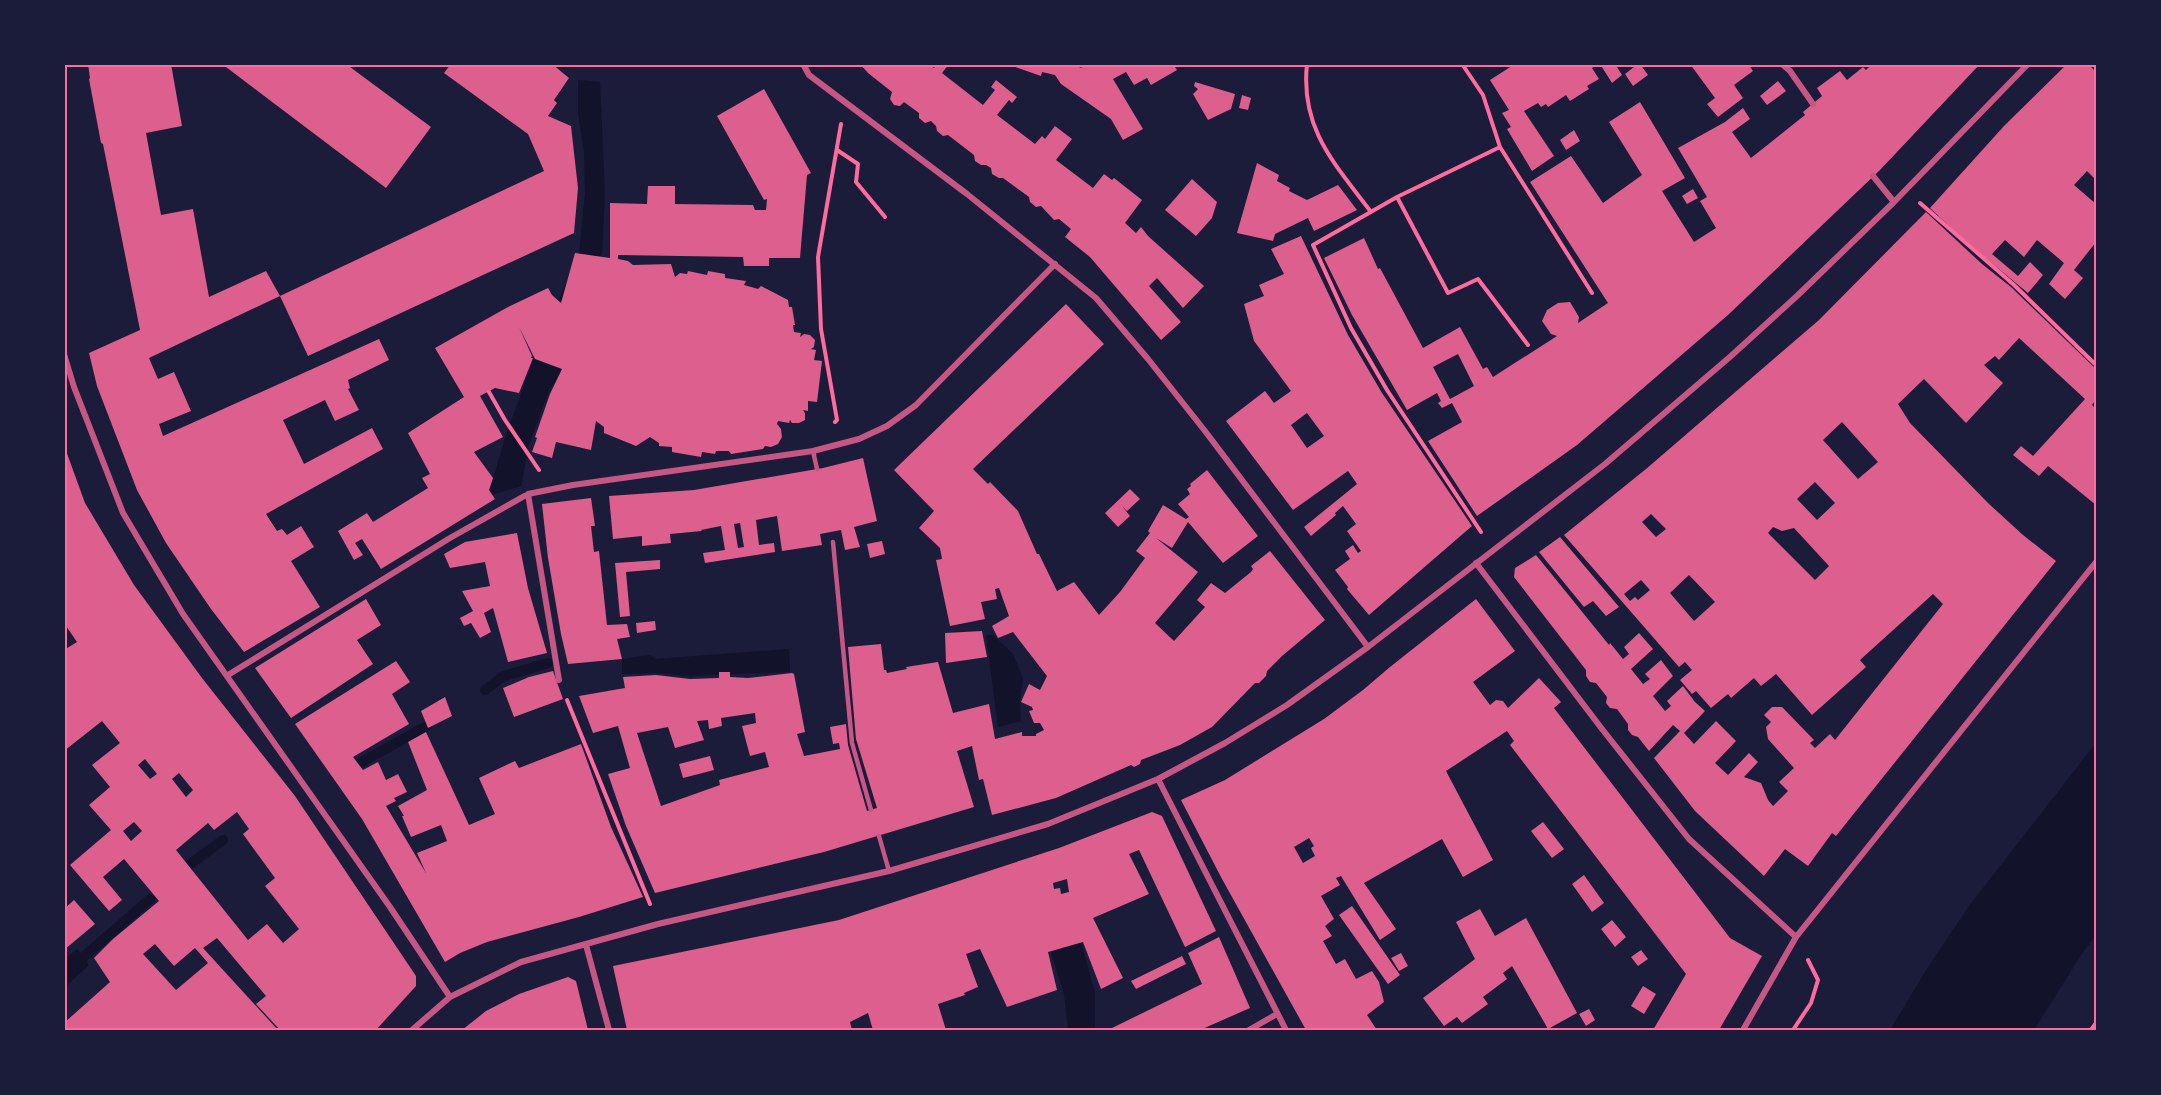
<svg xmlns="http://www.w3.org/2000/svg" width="2161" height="1095" font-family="'DM Sans',sans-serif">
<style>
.water{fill:#12122b}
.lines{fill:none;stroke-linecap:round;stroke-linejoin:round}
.stream{stroke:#12122b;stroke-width:10}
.building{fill:#dd5f8e;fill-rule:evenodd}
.path{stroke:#ff6b9d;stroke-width:4}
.service{stroke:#c65784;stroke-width:4.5}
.minor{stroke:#c65784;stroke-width:6}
.neatline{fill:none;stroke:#ff6b9d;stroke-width:2}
</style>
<rect width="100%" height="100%" fill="#1b1b3a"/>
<path class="water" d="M578,80L600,82L605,194L602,253L562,370L548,393L529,444L521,486L488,496L505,438L534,358L579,253L585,194L584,151L578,113Z
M986,635H993L1013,654L1023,678L1020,701L1021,721L998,727Z
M789,649L790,672L690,676L656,673L622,674V659L650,655L655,659Z
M2096,743V935L2081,955L2034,1030H1890L1928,967L1969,906Z
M1081,942L1095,993V1030H1068L1064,994L1051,952Z
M77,949L89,965L65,987V959Z"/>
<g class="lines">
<path class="stream" d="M485,690L504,676L548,663
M360,763L427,726
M189,865L223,840
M64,974L150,899"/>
</g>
<path class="building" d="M88,64H171L182,126L146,133L161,215L193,209L209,297L266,271L280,296L149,358L158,379L174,372L191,411L159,424L163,436L379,339L389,360L348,380L350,388L348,389L359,410L335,421L325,400L283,420L304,464L372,428L383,449L266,514L277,531L282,529L287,535L301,526L314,547L291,561L320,607L244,652L211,609L166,543L137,490L97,386L89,353L140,330L103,144L101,143L89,79L90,78Z
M222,64H346L431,127L386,188Z
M451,64H552L569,78L554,100L557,103L548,116L571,126L578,188L574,233L308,356L280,296L544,171L528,134L444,73Z
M860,64H929L934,68L937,64H949L942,73L983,105L995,90L991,87L996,80L1017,97L1012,103L1009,100L997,115L1035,144L1042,136L1045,139L1055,126L1072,139L1056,160L1093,188L1104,174L1112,180L1114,178L1142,200L1125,223L1136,233L1141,227L1148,236L1204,286L1183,308L1157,278L1149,286L1181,322L1161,340L1090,257L1065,237L1071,229L1059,219L1054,220L1041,206L1036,207L1030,202L1029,197L1003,178H999L992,174L991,168L986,165H981L975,161L974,155L948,135L943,136L937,131L936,126L931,121L925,123L919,118V113L904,102L900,106L894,105L890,99L892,92L868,73Z
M1007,64H1069L1082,68L1079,64H1173L1177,70L1151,85L1147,78L1134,85L1126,72L1113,79L1143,129L1123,140L1111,119L1061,84L1055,75L1042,72L1041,76Z
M1515,64H1597L1592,68L1599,79L1587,86L1589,89L1570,101L1566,95L1548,107L1546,104L1541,107L1538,103L1524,111L1554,156L1532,171L1507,129L1511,127L1502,113L1509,110L1490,80Z
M1600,64H1621L1617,67L1622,75L1612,83Z
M1638,64H1640L1648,75L1633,86L1625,74Z
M1690,64H1748L1753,71L1734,85L1743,98L1718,117L1707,104L1715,98Z
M1872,64H1980L1880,170L1728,315L1577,445L1477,516L1428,441L1462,422L1452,403L1442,408L1438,403L1441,401L1437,393L1407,410L1352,315L1324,258L1364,238L1378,269L1380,268L1423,348L1460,327L1483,369L1487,367L1493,377L1557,336L1551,334L1542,321L1547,310L1558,303L1570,302L1579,317L1578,323L1608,303L1530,182L1571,156L1603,203L1642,175L1609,122L1640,102L1685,178L1662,191L1694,242L1716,228L1700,201L1707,197L1678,148L1725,122L1743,108L1750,119L1732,132L1751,158L1805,115L1803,112L1822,96L1817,88L1840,71L1847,80L1863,67L1866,70ZM1458,354L1474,386L1450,399L1433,367Z
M2067,64H2088L2096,72V180L2087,171L2074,185L2096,204V242L2074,270L2083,278L2065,299L2049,284L2064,263L2037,240L2024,257L2005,240L1992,254L2018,276L2030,262L2043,275L2028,293L1965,241L1930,208L2004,126Z
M1778,81L1786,91L1767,105L1760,96Z
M1195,82L1235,94L1231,109L1208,120L1193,94L1198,89L1194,86Z
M764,89L811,173L807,175L800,258H769V266H744L743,257L618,255V259L628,261L633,265L671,264L675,277L680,273L687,274L688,271L707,275L708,271L725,274V278L746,281L744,285L758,289L761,286L788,300L789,307H792L795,325H793L794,332L801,333L800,337L804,334L810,335L815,340L814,347L811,349L816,350L814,360L822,361L817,402L808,401V411L803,410L805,413V420L799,423H792L790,420L789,423L778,421L777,424L781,429L782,437L778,444L771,447L765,446L763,449L731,454L729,451H716L715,454L702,452L701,457L672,452V447L659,446V443L650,437L636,446L604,433V427L596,421L591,450L556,442L552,458L532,452L537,438L535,437L550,394L562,369L535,359L519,327L532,356L531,358H533L519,393L495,388L480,396L503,437L474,452L493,478L489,490L495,499L381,569L362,539L355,543L363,555L354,560L338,531L367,513L373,522L428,488L422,478L430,474L408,433L464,397L435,348L508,307L548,288L552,295L561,303L575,253L610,258V203L647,204L648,186H675V204L753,205L755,210H766L767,199L764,200L717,116Z
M1242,95L1251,98L1248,110L1239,108Z
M1574,130L1580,141L1566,150L1560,140Z
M1257,163L1279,175L1277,181L1290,188L1289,191L1307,200L1338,185L1357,210L1314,231L1308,218L1275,234L1273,241L1237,233Z
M1192,179L1217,202L1212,218L1196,236L1165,210Z
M1693,189L1698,198L1687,204L1682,196Z
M1926,212L1982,264L2011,287L2096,369V399L2092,405L2096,409V505L2048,466L2039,476L2013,455L2021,446L2033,456L2085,399L2019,338L1999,360L1995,356L1984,365L2003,383L1966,423L1924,379L1898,404L1910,423L1988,503L2023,535L2056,561L1836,836L1832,833L1808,866L1785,849L1764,876L1695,811L1654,758L1680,731L1673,725L1649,751L1638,737L1632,735L1628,730V724L1617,709L1610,708L1606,703L1607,697L1596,683L1590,682L1586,676V670L1514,577L1515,568L1536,555L1609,645L1610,643L1623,659L1629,654L1624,647L1639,633L1653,649L1631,669L1643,684L1650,679L1645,674L1661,660L1673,676L1653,696L1665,711L1671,706L1667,701L1683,686L1695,702L1705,711L1684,733L1694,744L1716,721L1736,741L1715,763L1728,775L1749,753L1758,762L1744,777L1761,783L1768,800L1773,806L1788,791L1779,782L1794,768L1768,739L1766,727L1771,722L1764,715L1772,707H1782L1814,740L1810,743L1815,748L1830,734L1835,740L1943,604L1933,594L1860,660L1866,667L1812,715L1776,674L1761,686L1754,678L1731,698L1728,694L1711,708L1696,691L1692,694L1680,680L1692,670L1685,662L1679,667L1564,535L1646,469L1819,320ZM1842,422L1878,462L1858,479L1823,440ZM1815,482L1835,503L1817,520L1797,499ZM1651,514L1666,529L1656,537L1642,522ZM1773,527L1782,531L1794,528L1829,566L1815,580L1768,533ZM1689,575L1715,602L1694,621L1670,593ZM1641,580L1650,590L1638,600L1635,597L1630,601L1624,594Z
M1301,236L1348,335L1382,393L1472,526L1369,615L1347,589L1348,587L1335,570L1350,559L1345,551L1353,545L1358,553L1361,551L1347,531L1356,524L1343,506L1335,513L1336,515L1311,536L1304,527L1357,484L1348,471L1293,510L1226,421L1265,391L1274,403L1291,391L1254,341L1244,304L1264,296L1259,285L1284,274L1271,249ZM1307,413L1324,436L1307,448L1291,425Z
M1066,304L1104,344L973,469L988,484L990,482L1018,511L1037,554H1039L1057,591L1074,582L1099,615L1120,592L1145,558L1136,551L1150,533L1148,531L1163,505L1186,519L1189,517L1178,504L1190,494L1187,489L1191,486L1190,484L1207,470L1258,536L1223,563L1188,522L1172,548L1156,538L1198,572L1155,623L1174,641L1205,607L1197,600L1211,583L1225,593L1251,572L1253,569L1251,566L1270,551L1325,620L1282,656L1267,671L1266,676L1259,683H1255L1212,727L1180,745L1141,760L1140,764L1134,767L1131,765L1056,798L992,815L983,779L979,780L972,746L957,751L974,807L824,852L655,893L626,826L608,774L630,768L618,726L593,733L579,696L625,688L623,677L656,675L690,679L719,678V672H730V677L748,678L792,673L794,674L805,732L797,734L804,756L840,749L839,743L833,744L830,727L846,724L848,745L867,811L877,808L856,739L848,647L881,644L884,670H886L887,673L907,669L906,667L938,662L953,713L989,704L995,739L1022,732V736H1036V734L1044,730L1040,723H1034L1029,711L1033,710L1032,707L1021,702L1029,684L1040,690L1047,676L1013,632L998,638L992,626L1009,616L999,588L995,589L997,599L981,602L985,619L950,626L936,560L942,559L940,548L919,528L934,511L894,470ZM755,713L756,723L742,726L750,756L765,752L769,767L719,780L720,785L661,806L637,733L668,727L675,748L704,740L697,721L708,720L709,729L722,726L721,718Z
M65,448L85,503L134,585L202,678L295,796L416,976V986L376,1030H280L256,1004L266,996L217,938L203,948L278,1030H64V1023L110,982L94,958L113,939L159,901L124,859L103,877L122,900L109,911L70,865L111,830L89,805L110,787L92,765L120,743L102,721L64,751V650L77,642L64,623ZM145,759L157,774L150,779L138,765ZM179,773L193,790L186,797L172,779ZM237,812L249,829L243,834L275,878L265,886L299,929L283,943L267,924L248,940L176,850L208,823L214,830ZM134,822L142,831L131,841L123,831ZM155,944L174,966L195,948L208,963L176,990L143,954Z
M863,458L877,521L854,527L860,547L845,550L841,530L820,534L822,545L782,551L777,516L756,520L759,545L774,543L775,552L705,563L703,553L725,550L721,526L701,530L702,531L670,534L671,543L642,546V536L613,539L609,496L694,490L823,468ZM740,523L744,547L738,548L734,524Z
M1130,489L1140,499L1127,511L1122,506L1130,516L1118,527L1105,513Z
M591,498L595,526H591L594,552L599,551L607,625L627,624L630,637L617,639L622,659L568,664L561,634L548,558L542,504Z
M517,533L528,588L547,653L508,662L493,608L484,613L491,632L480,638L471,623L464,626L460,618L473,611L462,591L490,586L485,562L450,568L444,554L465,542Z
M1560,537L1619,607L1606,616L1593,601L1584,607L1539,552Z
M882,541L885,554L870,558L867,544Z
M660,560V569L626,572L630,616L620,617L615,563Z
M366,599L381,625L357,640L373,664L291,718L255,668Z
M1476,599L1515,651L1473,682L1490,705L1496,700L1503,701L1508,708L1539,678L1561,702L1554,708L1730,938L1762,956L1719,1030H1653L1686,974L1510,745L1514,741L1507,731L1446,771L1493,860L1463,877L1442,839L1364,883L1396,929L1380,940L1341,876L1336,878L1340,885L1321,896L1334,919L1325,926L1332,936L1323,941L1336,964L1345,959L1356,979L1372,971L1379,982L1384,1002L1367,1015L1377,1030H1306L1222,879L1181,800L1225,780L1324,719L1363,690L1390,667ZM1309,838L1314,846L1311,848L1315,856L1303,863L1294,847Z
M655,621L656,630L637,633L636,623Z
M982,631L987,657L946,663L945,633Z
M396,661L410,682L392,694L409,724L353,757L363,770L378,762L386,780L398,774L407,792L394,798L396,801L386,806L426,873L417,853L447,841L441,825L411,837L402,816H404L398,806L427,790L408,742L426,732L469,825L495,814L479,778L515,761L519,768L581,744L611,827L643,897L579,917L487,942L460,953L445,962L362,819L295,724Z
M553,671L563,699L514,717L503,688L529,677Z
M445,697L452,716L428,728L421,711Z
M710,756L714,770L683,778L679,764Z
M1152,812L1162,816L1216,931L1185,947L1139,850L1129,854L1149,894L1093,918L1123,978L1101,989L1083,942L1048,952L1057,990L1007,1007L980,949L966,954L978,987L964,993L965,995L938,1004L946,1030H873L868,1013L850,1022L852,1030H627L613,966L839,920L1059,848ZM1067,879L1069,892L1061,894L1060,888L1054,889L1053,883Z
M1543,822L1564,849L1552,858L1531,831Z
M1584,875L1604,903L1592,912L1572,884Z
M74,900L95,924L64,950V909Z
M1352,906L1400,975L1388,984L1339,915Z
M1480,909L1495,936L1526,918L1577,1013L1548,1029L1512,966L1503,973L1507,979L1483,997L1488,1004L1462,1023L1457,1017L1444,1026L1423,998L1475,959L1456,922Z
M1612,920L1626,937L1615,947L1601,929Z
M1219,937L1250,1008L1200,1030H1113L1112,1028L1202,984L1188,953Z
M1641,950L1648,959L1638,966L1631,957Z
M1401,953L1408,966L1399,971L1391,958Z
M1182,956L1186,964L1136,989L1131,981Z
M568,977L576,981L588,1030H462L486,1011L519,994Z
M1643,986L1656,994L1644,1014L1631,1006Z
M1589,1009L1595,1020L1586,1026L1579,1014Z"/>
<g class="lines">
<path class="path" d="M1307,64C1300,129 1335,164 1371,212
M1462,64L1483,95L1500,147L1397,197L1313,245L1351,328L1387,390L1481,532
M2096,64V65
M1500,147L1592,293
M837,150L858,164L856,182L885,217
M1397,197L1448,293L1478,279L1528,345
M1920,203L2013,284L2096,365
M489,392L505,420L539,470
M835,422L837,420L821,329L818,257L841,124
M567,700L650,904
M1793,1030L1811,1003L1818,980L1808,960
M2091,1030L2096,1023"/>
<path class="service" d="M813,451L817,469
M833,542L852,743L871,810
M879,836L889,871"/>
<path class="minor" d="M803,64L809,75L967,194L1096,298L1148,359L1205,431L1368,647
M1782,64L1790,71L1813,104
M1873,176L1894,202
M64,354L74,387L123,513L183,614L390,907L450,997
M528,494L559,680
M1476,563L1602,729L1689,839L1796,937
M228,675L450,538L528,494L573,485L813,451L859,439L887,426L916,405L1055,264
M1158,779L1286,1030
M586,945L609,1030
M412,1030L450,997L521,962L658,924L889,871L1048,824L1158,779L1225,743L1287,705L1368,647L1605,464L1731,356L1798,295L1894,202L2028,64
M1249,1030L1277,1014
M1743,1030L1796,937L2096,562"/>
</g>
<rect width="2161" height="1095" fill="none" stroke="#1b1b3a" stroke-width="132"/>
<rect x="66" y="66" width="2029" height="963" class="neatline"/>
</svg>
